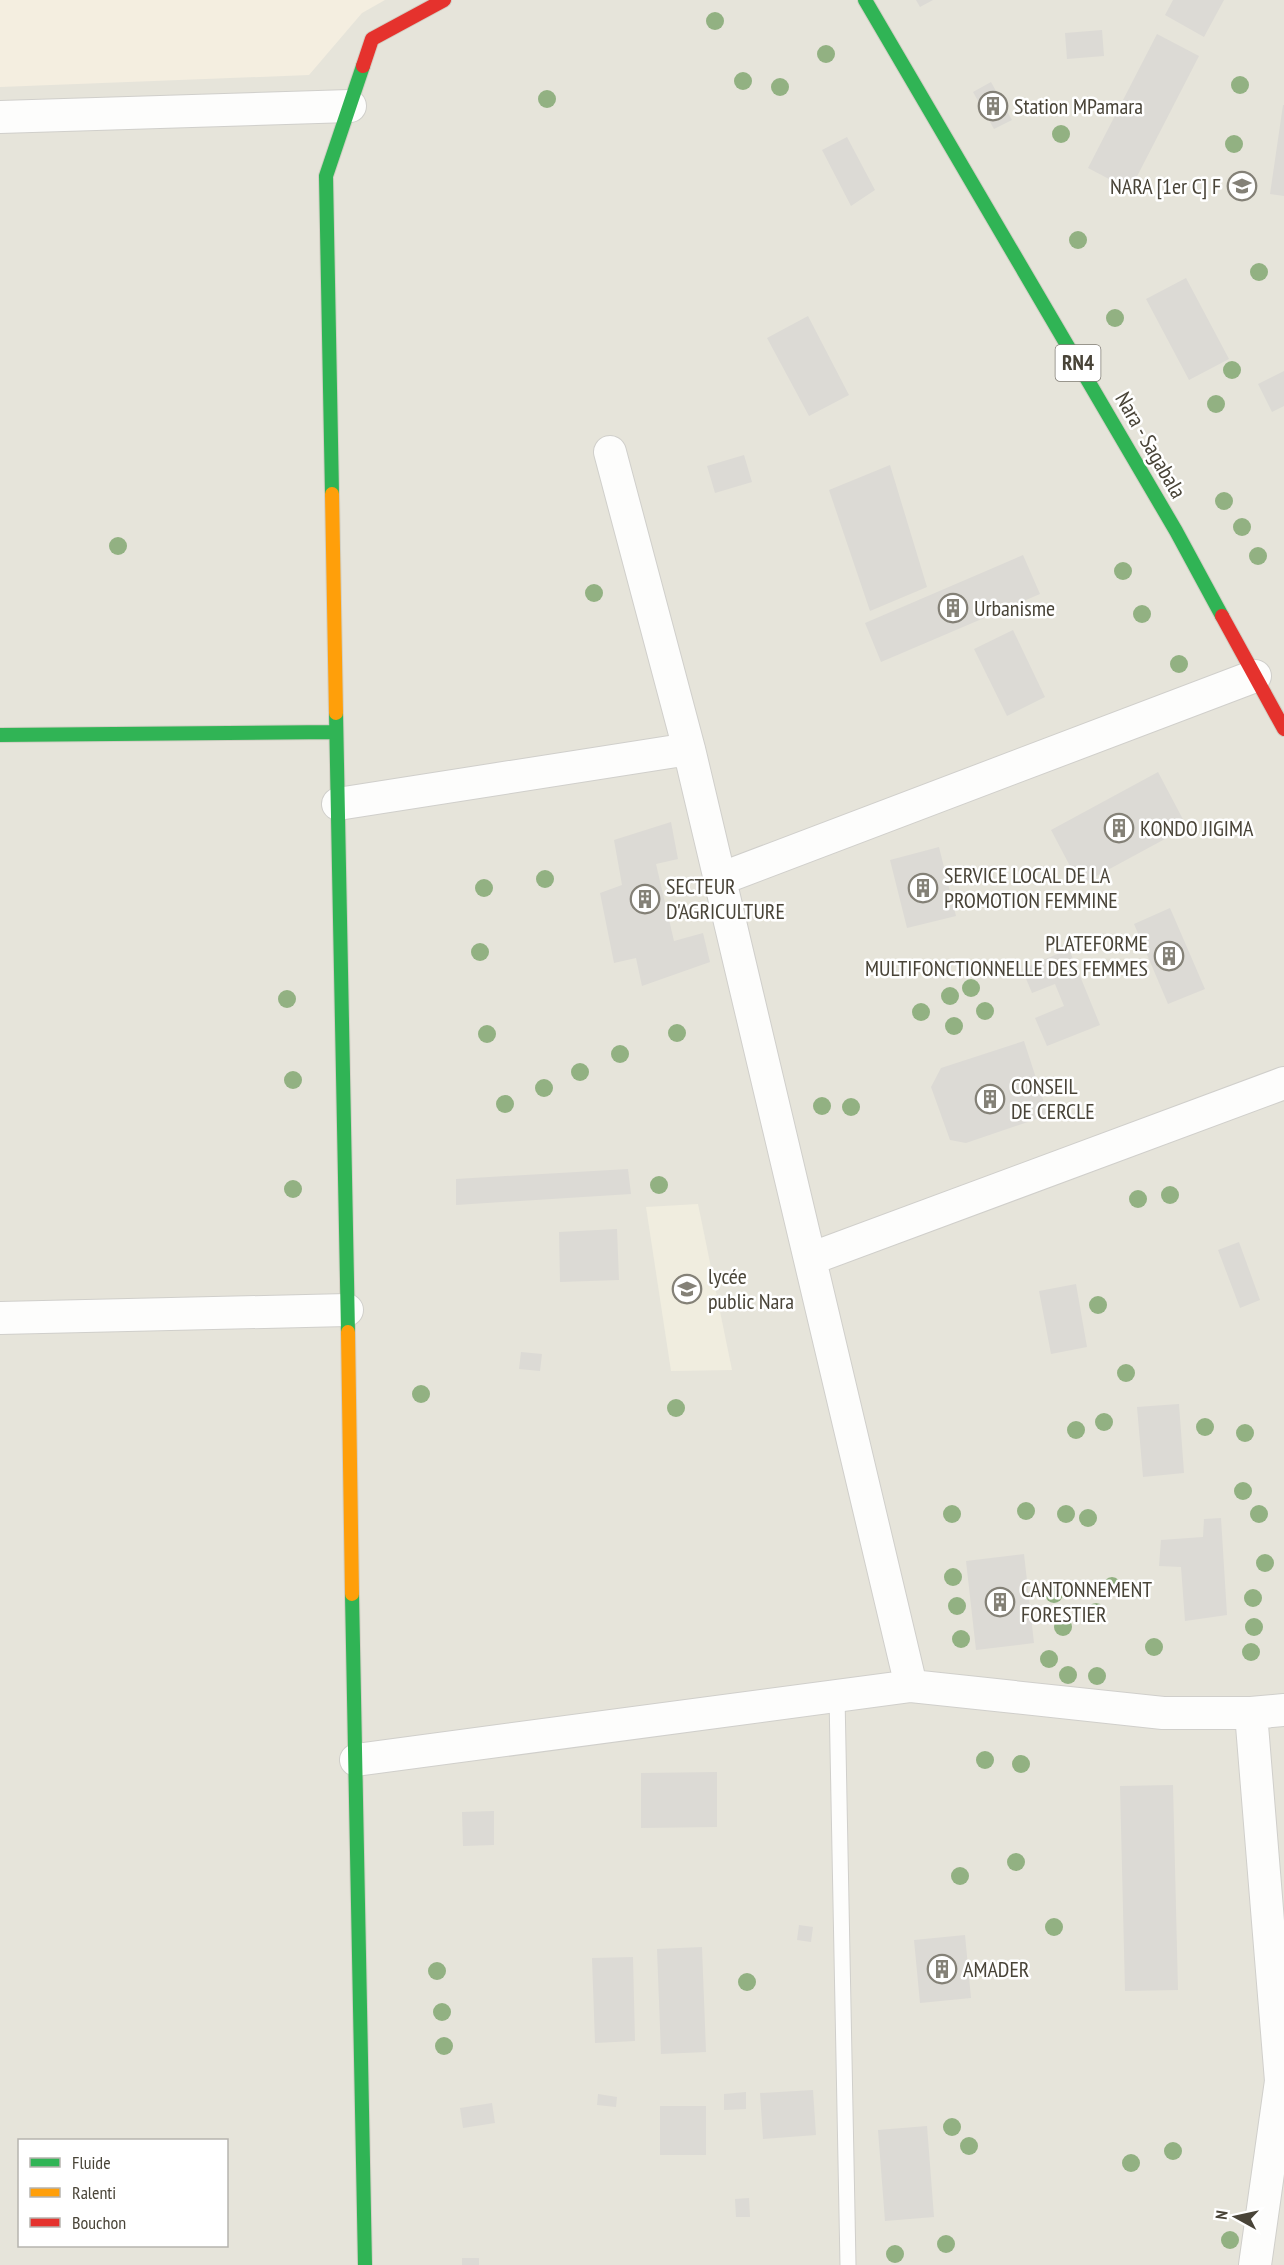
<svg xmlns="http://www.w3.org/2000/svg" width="1284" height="2265" font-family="'PT Sans Narrow',sans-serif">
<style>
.residential{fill:#e6e4da;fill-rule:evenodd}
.commercial{fill:#f4eee0}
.education{fill:#f0eddf}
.building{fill:#dcdad5}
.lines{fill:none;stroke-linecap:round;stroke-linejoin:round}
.lane-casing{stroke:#d0cfcb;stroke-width:17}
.street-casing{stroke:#d0cfcb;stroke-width:34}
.fast-casing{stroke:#d2cfc4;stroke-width:16}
.slow-casing{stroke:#d2cfc4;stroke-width:16}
.jam-casing{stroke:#d2cfc4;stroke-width:16}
.lane{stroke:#fdfdfc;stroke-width:15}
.street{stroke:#fdfdfc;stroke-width:32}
.fast{stroke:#30b455;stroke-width:14}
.slow{stroke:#ff9f0a;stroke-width:14}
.jam{stroke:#e5322d;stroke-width:14}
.tree{fill:#92b182}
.labels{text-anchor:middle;stroke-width:5;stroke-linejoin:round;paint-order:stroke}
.shield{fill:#fff;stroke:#807c74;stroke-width:1.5}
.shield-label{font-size:21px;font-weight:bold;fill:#494438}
.poi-label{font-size:22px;fill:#494438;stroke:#fff;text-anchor:start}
.street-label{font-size:22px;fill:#494438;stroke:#fff}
</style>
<rect width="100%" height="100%" fill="#f2f2ed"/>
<path class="residential" d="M0,0H1284V2265H0ZM20,2140H226V2246H20Z"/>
<path class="commercial" d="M0,0H385L362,13L309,75L0,87Z"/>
<path class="education" d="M698,1204L732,1370L671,1371L646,1207Z"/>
<path class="building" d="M916,0H933L920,7Z
M1173,0H1224L1204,37L1165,15Z
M1102,30L1104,56L1067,59L1065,33Z
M1157,34L1199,56L1130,190L1088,168Z
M991,82L1012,120L994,129L973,92Z
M1283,105H1284V196L1270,194Z
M847,137L875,190L851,206L822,150Z
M1186,278L1229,359L1189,380L1146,299Z
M808,316L849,395L809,416L767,338Z
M1284,371V406L1272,412L1258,384Z
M744,455L752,482L715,493L707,466Z
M890,465L927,587L870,611L829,490Z
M1023,555L1040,594L881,662L865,623Z
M1013,630L1045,697L1007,716L974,649Z
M1158,772L1187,827L1080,885L1051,830Z
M671,822L678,859L656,864L674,941L703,933L710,962L642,986L636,958L614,963L600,893L622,885L614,840Z
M939,847L956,916L907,928L890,860Z
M1170,908L1205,989L1168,1004L1134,924Z
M1069,949L1100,1025L1047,1046L1035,1018L1064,1006L1055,984L1032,993L1022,969Z
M1024,1041L1048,1115L966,1143L950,1140L931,1087L941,1068Z
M628,1169L631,1194L456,1205V1179Z
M617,1229L619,1280L560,1282L559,1232Z
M1239,1242L1260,1300L1240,1308L1218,1250Z
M1076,1284L1087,1347L1051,1354L1039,1291Z
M521,1352L542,1354L540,1371L519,1369Z
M1179,1404L1184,1473L1143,1477L1137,1407Z
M1221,1518L1227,1615L1185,1621L1181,1567L1159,1566L1161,1540L1203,1537L1204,1519Z
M1024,1554L1034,1643L976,1650L966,1561Z
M717,1772V1827L641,1828V1773Z
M1173,1785L1178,1990L1125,1991L1120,1786Z
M494,1811V1845L463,1846L462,1812Z
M799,1925L813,1927L811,1942L797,1940Z
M965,1935L971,1998L920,2003L914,1940Z
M702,1947L706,2052L661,2054L657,1949Z
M633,1957L635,2041L595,2043L592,1958Z
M813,2090L816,2135L763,2139L760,2093Z
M746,2092V2109L724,2110V2094Z
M598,2094L617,2097L616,2107L597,2105Z
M492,2103L495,2123L463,2128L460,2108Z
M660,2106H706V2155H660Z
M927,2126L934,2217L885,2221L878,2130Z
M749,2198L750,2217H736L735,2199Z
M462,2258H479V2265H462Z"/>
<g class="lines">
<g class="lane-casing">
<path id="lane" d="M837,1696L848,2265"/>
</g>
<g class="street-casing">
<path id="street" d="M0,117L350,106
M610,452L689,749
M338,804L689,749L911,1686
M720,879L1255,676
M810,1259L1284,1083
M0,1318L347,1310
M1251,1713L1281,2081L1284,2085
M356,1760L911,1686L1163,1713H1251L1284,1710
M1255,2265L1281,2081"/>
</g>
<g class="fast-casing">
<path id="fast" d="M865,0L1176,531L1222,616
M332,494L326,176L363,66
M336,713L348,1332
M0,735L336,732
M352,1594L365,2265"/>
</g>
<g class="slow-casing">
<path id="slow" d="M332,494L336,713
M348,1332L352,1594"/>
</g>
<g class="jam-casing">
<path id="jam" d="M363,66L372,39L444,0
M1222,616L1284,729"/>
</g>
<use href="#lane" class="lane"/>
<use href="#street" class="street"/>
<use href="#fast" class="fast"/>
<use href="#slow" class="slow"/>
<use href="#jam" class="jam"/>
</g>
<g class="tree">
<circle cx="715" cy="21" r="9"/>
<circle cx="826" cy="54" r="9"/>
<circle cx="743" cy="81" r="9"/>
<circle cx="1240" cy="85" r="9"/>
<circle cx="780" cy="87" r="9"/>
<circle cx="547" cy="99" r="9"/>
<circle cx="1061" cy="134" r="9"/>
<circle cx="1234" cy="144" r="9"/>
<circle cx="1078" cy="240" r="9"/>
<circle cx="1259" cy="272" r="9"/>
<circle cx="1115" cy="318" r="9"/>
<circle cx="1232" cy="370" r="9"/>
<circle cx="1216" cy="404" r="9"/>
<circle cx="1224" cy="501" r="9"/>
<circle cx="1242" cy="527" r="9"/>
<circle cx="118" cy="546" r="9"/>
<circle cx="1258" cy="556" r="9"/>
<circle cx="1123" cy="571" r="9"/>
<circle cx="594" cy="593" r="9"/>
<circle cx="1142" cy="614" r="9"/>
<circle cx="1179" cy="664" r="9"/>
<circle cx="545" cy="879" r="9"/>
<circle cx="484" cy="888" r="9"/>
<circle cx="480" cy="952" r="9"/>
<circle cx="971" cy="988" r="9"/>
<circle cx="950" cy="996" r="9"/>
<circle cx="287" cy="999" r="9"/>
<circle cx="985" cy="1011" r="9"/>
<circle cx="921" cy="1012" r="9"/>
<circle cx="954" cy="1026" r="9"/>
<circle cx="677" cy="1033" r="9"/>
<circle cx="487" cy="1034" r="9"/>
<circle cx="620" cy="1054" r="9"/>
<circle cx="580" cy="1072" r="9"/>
<circle cx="293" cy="1080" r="9"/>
<circle cx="544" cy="1088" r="9"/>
<circle cx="505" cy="1104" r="9"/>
<circle cx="822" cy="1106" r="9"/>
<circle cx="851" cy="1107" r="9"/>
<circle cx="659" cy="1185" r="9"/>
<circle cx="293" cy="1189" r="9"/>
<circle cx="1170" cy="1195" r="9"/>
<circle cx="1138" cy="1199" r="9"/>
<circle cx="1098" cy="1305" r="9"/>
<circle cx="1126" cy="1373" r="9"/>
<circle cx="421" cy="1394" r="9"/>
<circle cx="676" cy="1408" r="9"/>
<circle cx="1104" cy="1422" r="9"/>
<circle cx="1205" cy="1427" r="9"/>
<circle cx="1076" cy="1430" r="9"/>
<circle cx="1245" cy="1433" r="9"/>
<circle cx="1243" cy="1491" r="9"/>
<circle cx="1026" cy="1511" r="9"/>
<circle cx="952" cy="1514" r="9"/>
<circle cx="1066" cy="1514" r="9"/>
<circle cx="1259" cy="1514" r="9"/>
<circle cx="1088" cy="1518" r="9"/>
<circle cx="1265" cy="1563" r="9"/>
<circle cx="953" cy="1577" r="9"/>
<circle cx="1112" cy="1586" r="9"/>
<circle cx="1054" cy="1594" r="9"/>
<circle cx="1253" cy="1598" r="9"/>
<circle cx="957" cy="1606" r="9"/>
<circle cx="1096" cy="1612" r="9"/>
<circle cx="1063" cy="1627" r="9"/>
<circle cx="1254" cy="1627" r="9"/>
<circle cx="961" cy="1639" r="9"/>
<circle cx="1154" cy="1647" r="9"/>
<circle cx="1251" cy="1652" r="9"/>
<circle cx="1049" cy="1659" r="9"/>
<circle cx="1068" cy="1675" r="9"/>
<circle cx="1097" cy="1676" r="9"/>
<circle cx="985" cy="1760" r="9"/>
<circle cx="1021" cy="1764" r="9"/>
<circle cx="1016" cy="1862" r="9"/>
<circle cx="960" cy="1876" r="9"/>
<circle cx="1054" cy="1927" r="9"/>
<circle cx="437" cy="1971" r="9"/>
<circle cx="747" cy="1982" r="9"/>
<circle cx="442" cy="2012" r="9"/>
<circle cx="444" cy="2046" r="9"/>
<circle cx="952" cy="2127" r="9"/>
<circle cx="969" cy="2146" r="9"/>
<circle cx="1173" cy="2151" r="9"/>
<circle cx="1131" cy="2163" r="9"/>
<circle cx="1230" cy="2240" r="9"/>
<circle cx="946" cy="2244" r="9"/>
<circle cx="895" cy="2254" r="9"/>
</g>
<defs>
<g id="building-ring" transform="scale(1.5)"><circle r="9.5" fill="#fff" stroke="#848177" stroke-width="1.5"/><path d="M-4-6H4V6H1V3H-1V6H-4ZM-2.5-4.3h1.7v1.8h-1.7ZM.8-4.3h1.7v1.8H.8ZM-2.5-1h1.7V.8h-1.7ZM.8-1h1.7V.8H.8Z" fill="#848177"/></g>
<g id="school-ring" transform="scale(1.5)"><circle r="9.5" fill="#fff" stroke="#848177" stroke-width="1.5"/><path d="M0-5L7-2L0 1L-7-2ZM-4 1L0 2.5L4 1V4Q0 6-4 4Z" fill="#848177"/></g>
</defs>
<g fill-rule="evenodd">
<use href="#building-ring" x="993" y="106"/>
<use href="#school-ring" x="1242" y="186"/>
<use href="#building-ring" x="953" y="608"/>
<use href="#building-ring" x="1119" y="828"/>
<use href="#building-ring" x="923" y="888"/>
<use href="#building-ring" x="645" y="899"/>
<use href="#building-ring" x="1169" y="956"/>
<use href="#building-ring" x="990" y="1099"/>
<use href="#school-ring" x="687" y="1289"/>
<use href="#building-ring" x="1000" y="1602"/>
<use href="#building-ring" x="942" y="1969"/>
</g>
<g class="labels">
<rect class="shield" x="1055.5" y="345" width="45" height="36" rx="4.5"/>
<g class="shield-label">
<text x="1078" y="370">RN4</text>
</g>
<g class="poi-label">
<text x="1014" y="114">Station MPamara</text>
<text x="1221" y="194" text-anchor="end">NARA [1er C] F</text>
<text x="974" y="616">Urbanisme</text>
<text x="1140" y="836">KONDO JIGIMA</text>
<text x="944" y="883">SERVICE LOCAL DE LA<tspan x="944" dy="25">PROMOTION FEMMINE</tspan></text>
<text x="666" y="894">SECTEUR<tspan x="666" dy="25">D'AGRICULTURE</tspan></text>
<text x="1148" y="951" text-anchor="end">PLATEFORME<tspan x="1148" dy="25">MULTIFONCTIONNELLE DES FEMMES</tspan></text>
<text x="1011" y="1094">CONSEIL<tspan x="1011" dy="25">DE CERCLE</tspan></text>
<text x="708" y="1284">lycée<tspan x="708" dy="25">public Nara</tspan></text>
<text x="1021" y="1597">CANTONNEMENT<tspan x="1021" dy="25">FORESTIER</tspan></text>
<text x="963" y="1977">AMADER</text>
</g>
<g class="street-label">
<text transform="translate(1151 445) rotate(60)" y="8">Nara - Sagabala</text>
</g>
</g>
<rect x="18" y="2139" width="210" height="108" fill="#ffffff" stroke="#b6b4af" stroke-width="1.5"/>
<rect x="30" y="2158" width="30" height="9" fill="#30b455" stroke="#b6b4af" stroke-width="1.5"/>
<text x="72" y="2169" font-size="18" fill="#494438">Fluide</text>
<rect x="30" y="2188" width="30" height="9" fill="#ff9f0a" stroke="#b6b4af" stroke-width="1.5"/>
<text x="72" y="2199" font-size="18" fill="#494438">Ralenti</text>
<rect x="30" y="2218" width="30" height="9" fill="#e5322d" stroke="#b6b4af" stroke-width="1.5"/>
<text x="72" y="2229" font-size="18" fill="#494438">Bouchon</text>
<g transform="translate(1236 2217) rotate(278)" stroke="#ffffff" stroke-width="4.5" paint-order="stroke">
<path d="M0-4.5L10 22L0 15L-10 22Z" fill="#494438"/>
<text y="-9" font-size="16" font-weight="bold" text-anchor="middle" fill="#494438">N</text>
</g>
</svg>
